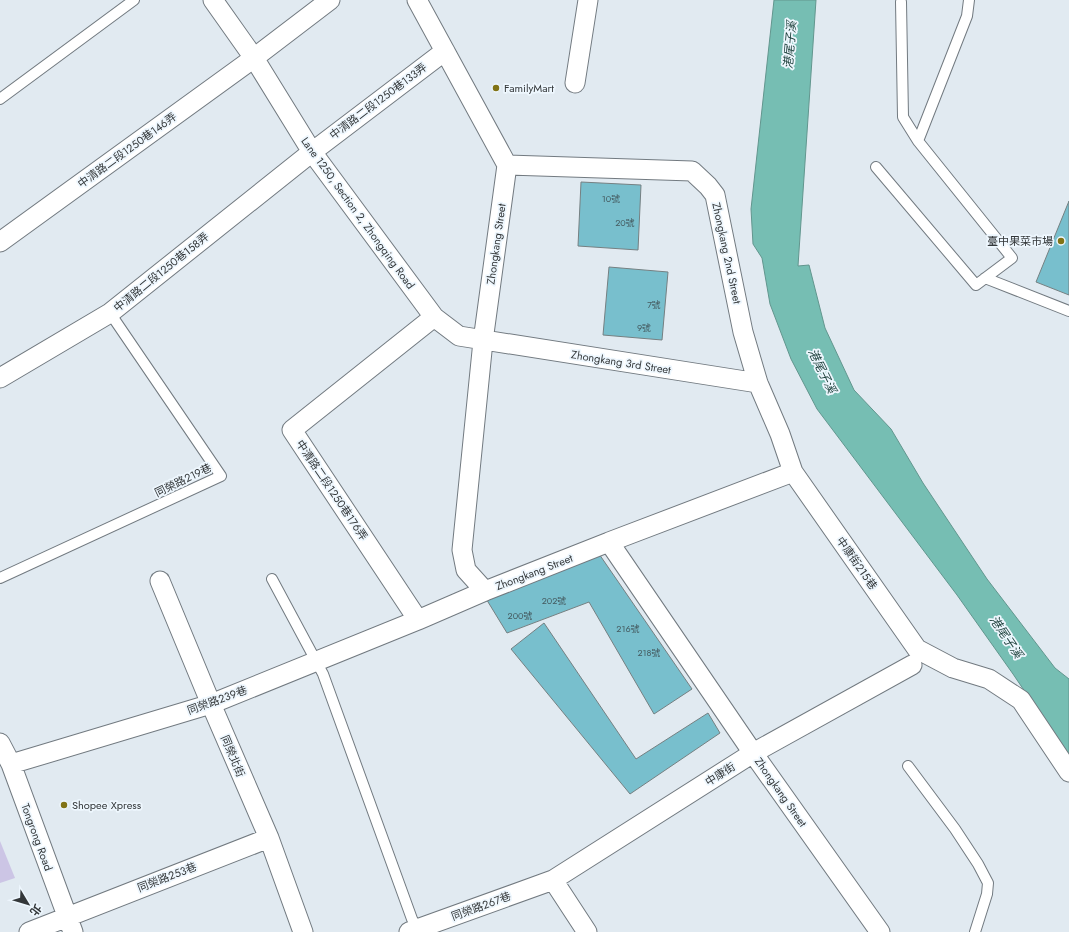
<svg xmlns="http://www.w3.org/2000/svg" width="1069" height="932" font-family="Jost,'Noto Sans TC',sans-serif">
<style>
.green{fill:#ccc5e5}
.water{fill:#76beb3;stroke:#62968e}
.building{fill:#78bfcd;stroke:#758082}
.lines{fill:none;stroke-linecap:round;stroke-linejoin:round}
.service-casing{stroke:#727a80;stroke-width:12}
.minor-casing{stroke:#727a80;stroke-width:21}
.service{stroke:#fff;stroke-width:10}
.minor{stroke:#fff;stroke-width:19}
.poi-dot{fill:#817315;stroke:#eef7fe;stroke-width:1.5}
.labels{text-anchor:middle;stroke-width:3.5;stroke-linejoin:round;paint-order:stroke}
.number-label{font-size:9px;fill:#44595e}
.poi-label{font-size:11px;fill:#333739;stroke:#eef7fe;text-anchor:start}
.street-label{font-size:11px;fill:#333739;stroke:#eef7fe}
.water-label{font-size:12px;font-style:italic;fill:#1c3f3a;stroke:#eef7fe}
</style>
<rect width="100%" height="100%" fill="#e1eaf1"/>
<path class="green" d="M0,841L15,878L0,883Z"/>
<path class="water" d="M774,0H816L798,266L809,265L825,328L854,390L891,429L923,483L987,579L1055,668L1069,679V757L1013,674L957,595L817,409L791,359L770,304L762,258L753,244L751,209Z"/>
<path class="building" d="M581,182L641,185L638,250L578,246Z
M1069,201V295L1036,282Z
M609,267L668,272L662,340L603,335Z
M597,551L692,689L654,714L589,602L507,633L485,597Z
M544,623L636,759L708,713L720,733L630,794L511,649Z"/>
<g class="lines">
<g class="service-casing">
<path id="service" d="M0,99L134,0
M918,141L967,16L969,0
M876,167L976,285L1012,258L918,141L903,117L901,2
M985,278L1069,311
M0,578L221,476L110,313
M272,579L323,674L412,919L418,929
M908,766L955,829L978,864L988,883L987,894L975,932"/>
</g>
<g class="minor-casing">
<path id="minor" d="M213,0L254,58L312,152L434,317L459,336L758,383
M417,0L507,165L483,341L462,550L466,570L485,591L609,542L753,753L880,932
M575,83L588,0
M507,165L692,171L708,186L715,195L743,332L758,383L780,434L793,472L917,649L953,668L989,679L1021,700L1069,772
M0,242L254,58L330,0
M434,317L292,430L418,620L485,591
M0,378L110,313L312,152L445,51
M609,542L793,472
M160,581L211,704L269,838L303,932
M0,743L11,764L73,932
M11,764L211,704L418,620
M553,880L587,932
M29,932L269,838
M409,932L553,880L753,753L912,665"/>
</g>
<use href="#service" class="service"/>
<use href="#minor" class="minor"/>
</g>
<g class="poi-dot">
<circle cx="496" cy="88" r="4"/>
<circle cx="1061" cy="241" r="4"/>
<circle cx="64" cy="805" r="4"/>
</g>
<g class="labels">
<g class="number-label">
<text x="611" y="202">10號</text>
<text x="625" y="226">20號</text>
<text x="654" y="308">7號</text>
<text x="644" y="331">9號</text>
<text x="554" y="604">202號</text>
<text x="520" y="619">200號</text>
<text x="628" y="632">216號</text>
<text x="649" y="656">218號</text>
</g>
<g class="poi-label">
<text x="504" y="92">FamilyMart</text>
<text x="1053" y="245" text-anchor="end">臺中果菜市場</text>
<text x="72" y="809">Shopee Xpress</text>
</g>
<g class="street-label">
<text transform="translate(378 101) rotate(-37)" y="4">中清路二段1250巷133弄</text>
<text transform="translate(127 150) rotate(-36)" y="4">中清路二段1250巷146弄</text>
<text transform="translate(358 213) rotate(54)" y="4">Lane 1250, Section 2, Zhongqing Road</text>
<text transform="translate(496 244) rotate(-82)" y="4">Zhongkang Street</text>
<text transform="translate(727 253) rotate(78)" y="4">Zhongkang 2nd Street</text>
<text transform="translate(161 272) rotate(-39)" y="4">中清路二段1250巷158弄</text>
<text transform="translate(621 362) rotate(9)" y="4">Zhongkang 3rd Street</text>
<text transform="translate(183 480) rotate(-26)" y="4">同榮路219巷</text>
<text transform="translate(332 490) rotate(56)" y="4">中清路二段1250巷176弄</text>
<text transform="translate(857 563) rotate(55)" y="4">中康街215巷</text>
<text transform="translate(534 572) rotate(-21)" y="4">Zhongkang Street</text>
<text transform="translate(217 700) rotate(-20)" y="4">同榮路239巷</text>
<text transform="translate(233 756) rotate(67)" y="4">同榮北街</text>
<text transform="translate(720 774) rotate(-32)" y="4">中康街</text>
<text transform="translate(781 792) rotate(55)" y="4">Zhongkang Street</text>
<text transform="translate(37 837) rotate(70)" y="4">Tongrong Road</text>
<text transform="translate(167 877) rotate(-21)" y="4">同榮路253巷</text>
<text transform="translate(481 906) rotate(-20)" y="4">同榮路267巷</text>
</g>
<g class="water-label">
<text transform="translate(790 45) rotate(-85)" y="4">港尾子溪</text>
<text transform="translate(822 371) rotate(64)" y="4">港尾子溪</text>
<text transform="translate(1006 637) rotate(56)" y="4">港尾子溪</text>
</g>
</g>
<g transform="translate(28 904) rotate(128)" stroke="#eef7fe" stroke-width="3" paint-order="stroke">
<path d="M0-3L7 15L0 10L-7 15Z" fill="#333739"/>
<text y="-6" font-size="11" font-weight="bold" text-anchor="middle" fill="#333739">北</text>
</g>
</svg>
